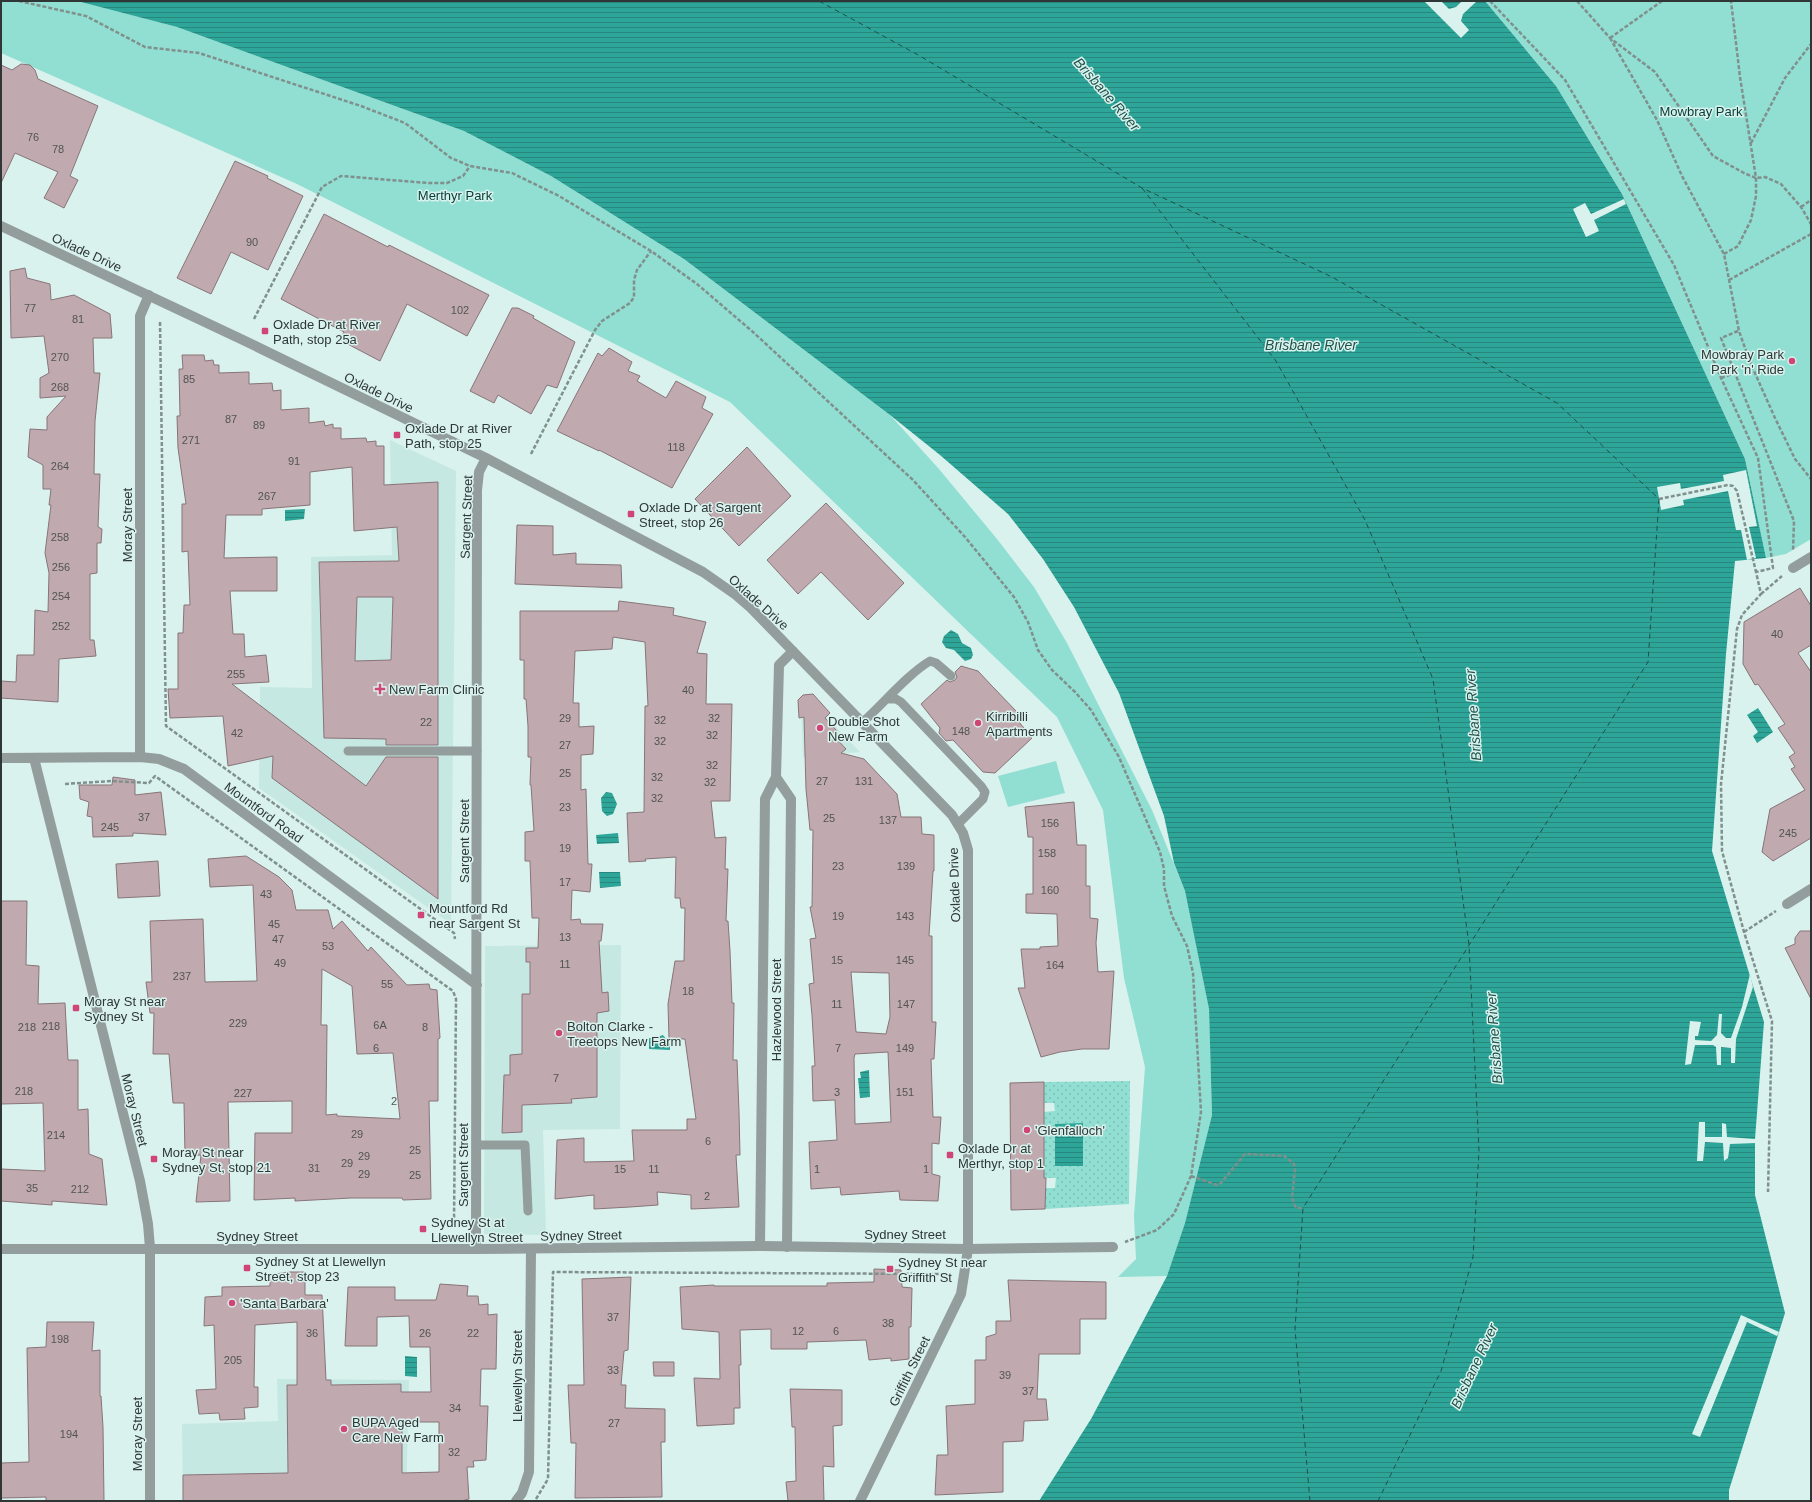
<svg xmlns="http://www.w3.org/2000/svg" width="1812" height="1502" font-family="Arial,sans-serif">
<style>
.built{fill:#c6e8e2}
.grass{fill:url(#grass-dots)}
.park{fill:#91ded2}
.water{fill:url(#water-rules)}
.pier{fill:#d9f2ed}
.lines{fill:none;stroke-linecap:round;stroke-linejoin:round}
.ferry{stroke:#20514b;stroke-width:1;stroke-dasharray:5 4;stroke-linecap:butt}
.building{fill:#c0aaaf;stroke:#887479;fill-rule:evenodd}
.path{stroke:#7f908d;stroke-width:2.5;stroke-dasharray:4 2;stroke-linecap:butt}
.service{stroke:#939d9c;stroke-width:9}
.minor{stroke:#939d9c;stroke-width:10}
.tertiary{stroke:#939d9c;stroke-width:10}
.poi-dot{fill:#d04476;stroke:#d9f2ed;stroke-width:1.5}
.labels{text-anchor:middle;stroke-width:3;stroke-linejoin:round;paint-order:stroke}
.number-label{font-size:11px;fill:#525454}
.park-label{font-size:13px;fill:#053c36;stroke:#d9f2ed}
.street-label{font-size:13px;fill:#2e3736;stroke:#d9f2ed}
.poi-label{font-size:13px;fill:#2e3736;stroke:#d9f2ed;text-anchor:start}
.water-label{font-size:14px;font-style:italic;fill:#20514b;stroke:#d9f2ed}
</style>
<defs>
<pattern id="grass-dots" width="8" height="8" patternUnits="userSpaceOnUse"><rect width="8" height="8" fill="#91ded2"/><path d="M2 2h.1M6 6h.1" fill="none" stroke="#7dbfb5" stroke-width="1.8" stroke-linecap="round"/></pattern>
<pattern id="water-rules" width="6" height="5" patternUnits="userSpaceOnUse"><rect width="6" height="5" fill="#2da598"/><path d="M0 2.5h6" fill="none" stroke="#27877d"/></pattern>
</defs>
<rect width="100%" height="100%" fill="#d9f2ed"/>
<path class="built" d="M390,440L456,471L451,924L259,788L260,687L312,688L311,557L392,555Z
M808,698L860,752L803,757L801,700Z
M621,945L620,1129L543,1130L546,1235L484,1234L485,946Z
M277,1379L409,1380L406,1501H183L182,1424L278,1421Z"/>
<path class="grass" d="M1130,1081L1129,1204L1045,1209L1041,1188H1055L1056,1178H1044V1112L1055,1111L1054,1103H1044V1082Z"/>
<path class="park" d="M1,1H77L177,27L464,131L551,176L684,259L890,415L939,469L997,539L1034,587L1067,643L1152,810L1185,891L1209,1009L1212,1115L1185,1223L1167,1276L1118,1277L1136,1259L1134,1216L1145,1067L1124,978L1103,810L1057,717L730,402L297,184L1,53Z
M1485,1H1811V539L1786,554L1766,558L1745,459L1622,194L1556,86Z
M1056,761L1065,793L1008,807L998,776Z"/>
<path class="water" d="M77,1H1485L1556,86L1622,194L1745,459L1766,558L1735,561L1726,654L1712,851L1764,1022L1755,1139V1195L1785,1313L1729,1490V1501H1039L1091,1419L1167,1276L1185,1223L1212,1115L1209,1009L1185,891L1174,863L1164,816L1119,693L1074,607L1043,559L1008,514L940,455L890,415L684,259L551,176L464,131L177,27Z
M305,509L304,519L285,521V510Z
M951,630L958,634L962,643L971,648L973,655L971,659L965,661L954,650L946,648L942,642L944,636Z
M1758,708L1773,732L1757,743L1753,736L1758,732L1747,715Z
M606,792L612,793L617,804L613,814L607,816L602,811L601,798Z
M618,833L619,843L597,844L596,835Z
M599,872H620L621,886L600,888Z
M663,1035L670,1044V1050L649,1049V1038H654Z
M869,1070L870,1097L860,1098L858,1078H861L860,1072Z
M1083,1123V1166H1055V1124Z
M405,1356L417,1357V1377L405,1376Z"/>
<path class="pier" d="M1424,1H1441L1449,9L1456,7L1462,1H1477L1463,14L1461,21L1469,30L1461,38Z
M1624,199L1626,204L1594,220L1599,231L1586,237L1573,209L1585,203L1591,214Z
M1746,470L1757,526L1749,527L1756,558L1747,560L1741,530H1736L1728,491L1683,500L1684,505L1661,510L1657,487L1680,483L1681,489L1724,481L1723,475Z
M1750,974L1753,987L1736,1039L1735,1063H1731V1048L1721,1047V1065H1717L1716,1047L1713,1045H1695L1691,1064L1685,1065L1690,1021L1701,1022L1698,1036H1695V1040L1711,1041L1717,1035L1719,1014H1722L1721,1033L1726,1038H1731L1742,1007Z
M1699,1122H1705V1137H1722V1123L1726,1124L1727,1137L1755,1139L1756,1143L1730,1144L1728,1158L1724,1161L1723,1143L1705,1142L1703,1161H1697Z
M1741,1315L1779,1332L1777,1336L1747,1322L1700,1437L1692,1434Z"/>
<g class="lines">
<path class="ferry" d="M819,1L920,56L1142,188L1330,276L1557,403L1659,499L1648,662L1303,1208L1295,1329L1310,1501
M1142,188L1276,361L1365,520L1433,679L1469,945L1479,1151L1473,1257L1441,1371L1378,1501"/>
</g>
<path class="building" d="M21,64L30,65L35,70L38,79L98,106L70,176L78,180L64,208L44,198L58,172L15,153L1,183V65L12,70Z
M235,161L268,176L267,178L303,196L268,270L231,252L211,294L177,278Z
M324,214L388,247L389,245L489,295L467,336L407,304L380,361L340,340L344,332L281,299Z
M25,268L27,278L50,284L51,300L74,295L110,314L112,338H93L94,373H100L95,421L94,474H100L98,527L102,529L101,543H97V573L90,574V640H94L96,656L59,659L58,702L1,698V681L16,682L17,655H34L35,610L48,612L49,573L45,553L51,505H49L51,489H43V465L28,457L30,429L47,430V417L66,396L40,398V378L49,373L44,336L11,338L10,271Z
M512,308H518L534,316L533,318L575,342L557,388L547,385L531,414L498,395L494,403L470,391Z
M609,348L632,362L628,371L640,376L637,381L666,398L676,381L706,397L702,408L713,414L672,488L599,450V451L557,431L598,353L602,356Z
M182,355H204L205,361L213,360L214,365H219V373L249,372V384L272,383L273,391L281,390V410L309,408V423L324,421L325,426L333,424V428H341V439L366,438L367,442L376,441V446H384V485L438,482V745H386V739L324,738L319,562L399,561L397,527L354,531L352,467L310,472V505L262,509V515H226L224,558L277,557V591H230L233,634H244L245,657L266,655L269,682L232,684L366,786L386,757H438V899L272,778L273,756L228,766L223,716L170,718L168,689H178V633H183L184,605H190L188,551L182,552V504H186L178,448L177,416H180L179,369H183ZM357,597H393L391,660L355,661Z
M747,447L791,496L739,546L695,499Z
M826,503L904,583L868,620L821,572L798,594L767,560Z
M517,525L553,526V555L576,553V564L621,565L622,588L515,584Z
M1800,588L1811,606V645L1798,653L1811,672V838L1773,861L1762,852L1770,809L1805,790L1791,769L1795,767L1789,757L1795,753L1778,728L1785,724L1758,684L1755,685L1743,664L1744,622Z
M619,601L674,608L673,615L706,622L697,653L707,654L706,704H732L730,801H711L715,838L726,837L725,869H728L726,921H728L730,951L732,1003H734L733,1060H737L739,1112L740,1155H736L739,1207L691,1209V1195L657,1192L658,1205L630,1207L594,1209V1195L555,1199L557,1140L584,1138V1162L634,1161L632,1130H687V1119H696L685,1039H669L668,1004L675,961H684L685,908H681L680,898H675L676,857L645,859L646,861L629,862L627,813L644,812L645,706H648L645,642L613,637L612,649L575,651L573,703H579V727L594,726L593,754L581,755V790L586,789L588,864H592L590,892L572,890L571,920L580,919L581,924H603L601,941H599L602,993L608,992L609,1011L597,1013V1097L571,1099L572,1103L522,1105V1132L502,1133L504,1075H510V1055L522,1054V994H530V962H526V948H538L539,918H532L530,861H525V832L534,831L531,785H530L531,757H528V726L526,699H524V660H520V611H618Z
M961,666L978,671L992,686L1017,712L1015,717L1032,738L995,773L983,772L953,740L946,741L939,733L940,728L921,704L947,680L950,682L955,680L957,677L955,672Z
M813,694L830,713L825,718L837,731L833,735L846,749L841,753L864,759L897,794L901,817H921L922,834L934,835V871H933L929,936H932V1022H936L934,1059H931L933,1117H941L939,1144L932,1143V1174L940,1176L938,1201L900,1200L899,1191L841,1195L840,1187L811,1189L809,1142L837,1140L835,1100L813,1101L812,1066H815L812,1015L809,984L814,983L810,939L816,938L810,907H812L813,830H810L806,789L804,717L799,718L798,700L803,695ZM851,972L889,973L890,1017L886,1034L856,1032ZM888,1052L891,1122L855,1124L854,1058L855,1054Z
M113,777L135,780V795L161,792L166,835L133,833V836L93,837L92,817L87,816L89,802L80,799L79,785H112Z
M1074,802L1077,845H1086V886H1090V918L1098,919L1096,943L1098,972L1114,971L1109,1049H1082L1060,1052L1041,1057L1018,988H1025L1021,949H1040V947L1058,946L1057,914L1026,913V894H1033V837H1028L1025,807Z
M246,856L279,877L292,890L296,910H328L333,929L342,921L368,951L371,947L407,985L429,984L430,989L437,990L440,1038L438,1039V1101H429L431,1199L403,1200L402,1198H351L295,1201V1198L254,1200L255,1133H292V1101L228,1102L230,1201L196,1202L201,1155L185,1156L184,1103H173L169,1054H153L154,1013H150L146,982H152L150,921L203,919L205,982L257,981L253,885L210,887L208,859ZM322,969L352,986L357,1054L393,1053L400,1119L337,1116V1114L326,1115L327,1025H321Z
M158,861L160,896L118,898L116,864Z
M1,901H27L26,965L39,966L38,1004L65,1003L68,1060H78V1110L88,1109L89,1154L102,1159L107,1205L52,1201V1205L1,1201V1169L45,1171L43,1103L1,1104Z
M1800,931H1811V999L1785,948L1795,944V938Z
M1044,1082V1178H1046L1045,1209L1011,1210L1010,1083Z
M874,1269L901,1270L902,1287L912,1288L911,1327H909V1359L891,1361V1358L869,1360L866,1340L807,1342V1349H771V1329L740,1330L741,1365H739L740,1408H734V1424L697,1426L694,1378L720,1379L719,1332L682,1329L680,1287L714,1285V1286H827V1283L874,1282Z
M288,1272H305V1295H322L326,1380H331V1385L401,1384V1392H431L430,1347H410L409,1316L377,1317V1346H345L348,1287H395V1300H436L440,1284L468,1286L467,1296H478L479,1305L488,1304V1315L497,1314L496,1369H481L480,1406H488L486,1460L473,1461L474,1467H467L469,1499L461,1501H183V1475L288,1473L287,1385H297V1322L255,1325L254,1387H258V1407L244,1408L245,1419L220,1420L219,1413L199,1414L196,1390L216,1389L214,1325L204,1326L205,1297L222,1296V1287L270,1286V1275ZM402,1422H439V1472L402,1473Z
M631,1277L628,1350L624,1351L621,1385H626L625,1408L665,1409V1442H661L662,1497L575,1498L576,1443H571L568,1385H584L582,1279Z
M1008,1280L1106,1282V1319H1080V1354H1039L1037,1399H1046L1048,1420L1024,1421L1023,1441L1003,1442V1492L935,1495L937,1455H948L946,1406L975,1404V1360H986V1337L996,1334V1321H1011Z
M47,1322H94L92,1351L100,1350V1396H101L103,1427L104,1501H46V1497L1,1498V1463L29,1462L27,1348L46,1347Z
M653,1362H674V1376H654Z
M790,1389L842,1390V1425L833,1426L834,1467L823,1466L824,1501H788L786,1482L796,1481L795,1427H792Z"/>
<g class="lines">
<path class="path" d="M19,1L86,16L145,47L199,53L361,106L405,123L451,158L470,166L512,173L559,196L651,251L697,284L753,332L913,480L965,537L1014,597L1028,622L1038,650L1052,670L1075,692L1091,710L1119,757L1160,852L1164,869V886L1172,916L1187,946L1193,973L1201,1112L1191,1176L1174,1214L1157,1230L1125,1242
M1490,1L1565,80L1674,265L1721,378L1758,458L1773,568L1756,572L1761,594L1742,615L1737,629L1721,784L1722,851L1744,932L1772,1021L1768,1192
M1577,1L1610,38L1655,72L1713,156L1744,173L1756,178L1765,177L1781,184L1801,207L1811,224
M1610,38L1657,120L1682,176L1724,254L1739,331L1750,362L1775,418L1795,459L1811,479
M1610,38L1662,1
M1751,143L1785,78L1811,44
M1801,207L1811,200
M1724,254L1738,246L1751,220L1756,196V178L1740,77L1731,1
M1729,280L1811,234
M254,319L322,187L341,176L428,183H447L463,176L470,166
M160,322L166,726L454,933L455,939
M1738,331L1721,338L1794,521L1793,551
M1721,378L1735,373
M531,454L595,330L602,321L630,303L634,297V280L637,270L651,251
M1659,499L1728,485L1733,486L1737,491L1756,572
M1761,594L1782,576
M65,784L111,781L149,783L155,776L453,991L456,999L454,1223
M1744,932L1776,911
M1191,1176L1217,1185L1221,1183L1245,1154L1284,1156L1294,1164L1295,1170L1292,1198L1296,1208H1303
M536,1499L548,1479L553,1272L941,1274"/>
<path class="service" d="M888,699H896L901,702L981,786L985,792L983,799L958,824
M863,722C883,704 908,674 930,661L936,663L951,676
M348,751H477
M477,1145H525L528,1211"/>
<path class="minor" d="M1,226L243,340L486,458L703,572L736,595L751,608L952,815L963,833L968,850V1249L1113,1247
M1793,568L1811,557
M140,757V316L149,295
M1,758L140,757L159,759L184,769L477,985
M34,758L140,1181L148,1224L150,1248V1501
M776,777L791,799L787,1247
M1787,904L1811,889
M760,1246L765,799L776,777L779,665L793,651
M476,1249L477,490L479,472L486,458
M516,1501L522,1493L529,1472L531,1249"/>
<path class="tertiary" d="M1,1249H476L760,1246L968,1249L961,1294L860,1501"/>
</g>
<g class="poi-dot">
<rect x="261" y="327" width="8" height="8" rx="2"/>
<circle cx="1792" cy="361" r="4"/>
<rect x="393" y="431" width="8" height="8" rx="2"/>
<rect x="627" y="510" width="8" height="8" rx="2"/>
<path d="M378 683h4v4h4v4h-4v4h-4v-4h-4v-4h4z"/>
<circle cx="978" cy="723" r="4"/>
<circle cx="820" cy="728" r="4"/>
<rect x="417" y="911" width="8" height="8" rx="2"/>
<rect x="72" y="1004" width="8" height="8" rx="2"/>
<circle cx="559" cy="1033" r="4"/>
<circle cx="1027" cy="1130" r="4"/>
<rect x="946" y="1151" width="8" height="8" rx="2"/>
<rect x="150" y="1155" width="8" height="8" rx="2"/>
<rect x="419" y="1225" width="8" height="8" rx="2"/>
<rect x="243" y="1264" width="8" height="8" rx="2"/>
<rect x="886" y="1265" width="8" height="8" rx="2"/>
<circle cx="232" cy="1303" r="4"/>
<circle cx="344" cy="1429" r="4"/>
</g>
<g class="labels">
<g class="number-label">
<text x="33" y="141">76</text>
<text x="58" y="153">78</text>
<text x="252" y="246">90</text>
<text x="30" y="312">77</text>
<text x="460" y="314">102</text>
<text x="78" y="323">81</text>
<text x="60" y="361">270</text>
<text x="189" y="383">85</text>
<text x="60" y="391">268</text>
<text x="231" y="423">87</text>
<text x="259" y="429">89</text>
<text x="191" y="444">271</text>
<text x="676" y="451">118</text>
<text x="294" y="465">91</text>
<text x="60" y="470">264</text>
<text x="267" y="500">267</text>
<text x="60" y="541">258</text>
<text x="61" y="571">256</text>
<text x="61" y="600">254</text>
<text x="61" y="630">252</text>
<text x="1777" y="638">40</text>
<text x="236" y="678">255</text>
<text x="688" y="694">40</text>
<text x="565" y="722">29</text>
<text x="714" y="722">32</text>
<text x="660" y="724">32</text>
<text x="426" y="726">22</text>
<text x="961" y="735">148</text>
<text x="237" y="737">42</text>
<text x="712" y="739">32</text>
<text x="660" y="745">32</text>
<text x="565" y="749">27</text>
<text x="712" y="769">32</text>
<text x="565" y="777">25</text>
<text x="657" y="781">32</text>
<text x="822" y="785">27</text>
<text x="864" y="785">131</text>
<text x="710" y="786">32</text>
<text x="657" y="802">32</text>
<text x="565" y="811">23</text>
<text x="144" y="821">37</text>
<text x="829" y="822">25</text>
<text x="888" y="824">137</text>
<text x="1050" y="827">156</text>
<text x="110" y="831">245</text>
<text x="1788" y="837">245</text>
<text x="565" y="852">19</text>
<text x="1047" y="857">158</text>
<text x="838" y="870">23</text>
<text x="906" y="870">139</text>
<text x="565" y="886">17</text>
<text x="1050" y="894">160</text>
<text x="266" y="898">43</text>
<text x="838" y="920">19</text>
<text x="905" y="920">143</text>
<text x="274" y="928">45</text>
<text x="565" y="941">13</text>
<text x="278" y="943">47</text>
<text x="328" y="950">53</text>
<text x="837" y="964">15</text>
<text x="905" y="964">145</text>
<text x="280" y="967">49</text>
<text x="565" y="968">11</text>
<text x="1055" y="969">164</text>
<text x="182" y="980">237</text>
<text x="387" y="988">55</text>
<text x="688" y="995">18</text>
<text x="837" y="1008">11</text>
<text x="906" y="1008">147</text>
<text x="238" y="1027">229</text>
<text x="380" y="1029">6A</text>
<text x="51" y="1030">218</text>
<text x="27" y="1031">218</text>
<text x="425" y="1031">8</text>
<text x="376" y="1052">6</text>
<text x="838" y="1052">7</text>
<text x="905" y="1052">149</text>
<text x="556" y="1082">7</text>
<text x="24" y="1095">218</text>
<text x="837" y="1096">3</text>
<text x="905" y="1096">151</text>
<text x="243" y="1097">227</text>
<text x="394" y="1105">2</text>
<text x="357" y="1138">29</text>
<text x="56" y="1139">214</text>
<text x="708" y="1145">6</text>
<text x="415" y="1154">25</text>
<text x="364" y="1160">29</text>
<text x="347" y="1167">29</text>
<text x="314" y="1172">31</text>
<text x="620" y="1173">15</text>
<text x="654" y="1173">11</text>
<text x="817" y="1173">1</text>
<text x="926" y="1173">1</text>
<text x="364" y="1178">29</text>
<text x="415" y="1179">25</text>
<text x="32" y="1192">35</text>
<text x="80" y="1193">212</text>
<text x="707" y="1200">2</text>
<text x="613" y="1321">37</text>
<text x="888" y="1327">38</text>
<text x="798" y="1335">12</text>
<text x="836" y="1335">6</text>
<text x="312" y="1337">36</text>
<text x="425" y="1337">26</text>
<text x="473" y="1337">22</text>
<text x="60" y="1343">198</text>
<text x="233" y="1364">205</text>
<text x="613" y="1374">33</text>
<text x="1005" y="1379">39</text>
<text x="1028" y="1395">37</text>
<text x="455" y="1412">34</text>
<text x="614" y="1427">27</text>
<text x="69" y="1438">194</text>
<text x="454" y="1456">32</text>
</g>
<g class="park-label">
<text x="1701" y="116">Mowbray Park</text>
<text x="455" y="200">Merthyr Park</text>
</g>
<g class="street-label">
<text transform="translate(87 252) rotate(25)" y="5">Oxlade Drive</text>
<text transform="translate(379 392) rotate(26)" y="5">Oxlade Drive</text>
<text transform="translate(466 517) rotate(-88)" y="5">Sargent Street</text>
<text transform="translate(127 525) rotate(-90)" y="5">Moray Street</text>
<text transform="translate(759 602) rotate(42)" y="5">Oxlade Drive</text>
<text transform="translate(264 812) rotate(36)" y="5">Mountford Road</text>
<text transform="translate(464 841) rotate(-90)" y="5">Sargent Street</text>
<text transform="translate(954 885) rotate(-92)" y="5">Oxlade Drive</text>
<text transform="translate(776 1010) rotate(-90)" y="5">Hazlewood Street</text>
<text transform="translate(135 1110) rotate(76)" y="5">Moray Street</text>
<text transform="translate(463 1165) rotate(-90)" y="5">Sargent Street</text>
<text x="905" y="1239">Sydney Street</text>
<text transform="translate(581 1235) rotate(-1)" y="5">Sydney Street</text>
<text x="257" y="1241">Sydney Street</text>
<text transform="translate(909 1371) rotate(-64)" y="5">Griffith Street</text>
<text transform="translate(517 1376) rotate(-90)" y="5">Llewellyn Street</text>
<text transform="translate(137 1434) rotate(-90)" y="5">Moray Street</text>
</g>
<g class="poi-label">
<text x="273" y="329">Oxlade Dr at River<tspan x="273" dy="15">Path, stop 25a</tspan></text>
<text x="1784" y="359" text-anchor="end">Mowbray Park<tspan x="1784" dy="15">Park 'n' Ride</tspan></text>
<text x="405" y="433">Oxlade Dr at River<tspan x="405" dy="15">Path, stop 25</tspan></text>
<text x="639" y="512">Oxlade Dr at Sargent<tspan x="639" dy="15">Street, stop 26</tspan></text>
<text x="389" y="694">New Farm Clinic</text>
<text x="986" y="721">Kirribilli<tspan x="986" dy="15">Apartments</tspan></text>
<text x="828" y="726">Double Shot<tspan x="828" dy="15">New Farm</tspan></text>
<text x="429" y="913">Mountford Rd<tspan x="429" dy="15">near Sargent St</tspan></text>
<text x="84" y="1006">Moray St near<tspan x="84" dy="15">Sydney St</tspan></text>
<text x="567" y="1031">Bolton Clarke -<tspan x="567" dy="15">Treetops New Farm</tspan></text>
<text x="1035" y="1135">'Glenfalloch'</text>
<text x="958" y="1153">Oxlade Dr at<tspan x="958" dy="15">Merthyr, stop 1</tspan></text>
<text x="162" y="1157">Moray St near<tspan x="162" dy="15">Sydney St, stop 21</tspan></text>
<text x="431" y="1227">Sydney St at<tspan x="431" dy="15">Llewellyn Street</tspan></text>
<text x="255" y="1266">Sydney St at Llewellyn<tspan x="255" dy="15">Street, stop 23</tspan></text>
<text x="898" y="1267">Sydney St near<tspan x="898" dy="15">Griffith St</tspan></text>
<text x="240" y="1308">'Santa Barbara'</text>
<text x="352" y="1427">BUPA Aged<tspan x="352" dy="15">Care New Farm</tspan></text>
</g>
<g class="water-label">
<text transform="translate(1107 94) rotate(49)" y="5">Brisbane River</text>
<text x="1311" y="350">Brisbane River</text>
<text transform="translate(1473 715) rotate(-94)" y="5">Brisbane River</text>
<text transform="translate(1494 1038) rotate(-94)" y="5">Brisbane River</text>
<text transform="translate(1474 1366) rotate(-65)" y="5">Brisbane River</text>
</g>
</g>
<rect width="1812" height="1502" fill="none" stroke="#2e3736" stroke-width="4"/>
</svg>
